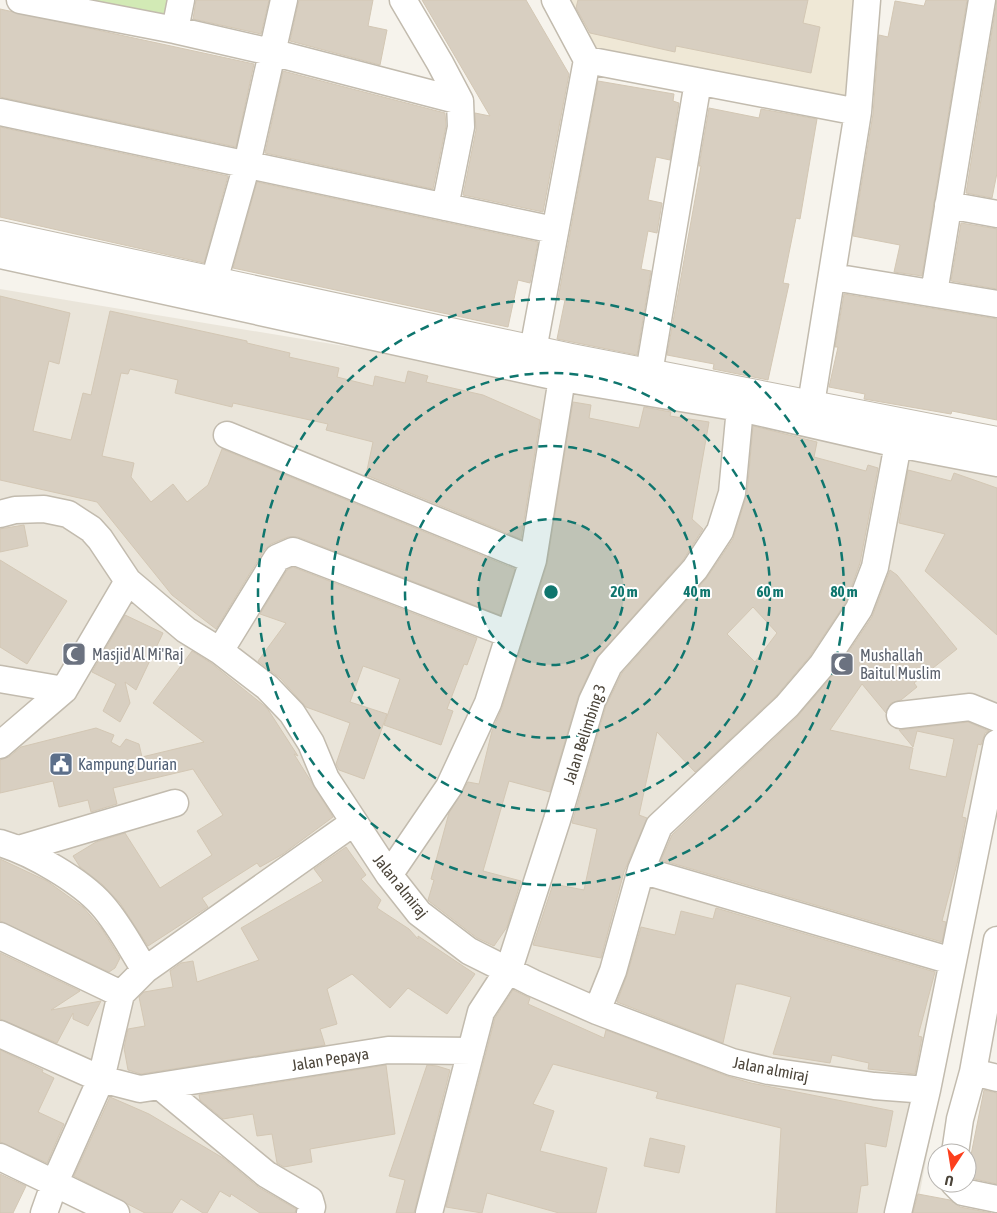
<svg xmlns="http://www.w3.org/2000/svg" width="997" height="1213" font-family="'Asap Condensed',sans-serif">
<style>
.residential{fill:#eae5da}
.education{fill:#efe8d6}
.green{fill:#d2eab5}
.building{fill:#d8cfc1;stroke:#d3c7b4;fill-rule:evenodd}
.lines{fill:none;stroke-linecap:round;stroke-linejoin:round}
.minor-casing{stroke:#c2bbae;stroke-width:29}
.tertiary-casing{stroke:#c2bbae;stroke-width:30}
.minor{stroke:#fff;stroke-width:26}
.tertiary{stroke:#fff;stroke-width:28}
.ring{fill:none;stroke:#0f766e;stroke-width:2.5;stroke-dasharray:9 6}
.labels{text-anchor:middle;stroke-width:4;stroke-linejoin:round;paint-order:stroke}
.worship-label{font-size:16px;fill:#5b616d;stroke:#fff;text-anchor:start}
.street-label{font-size:16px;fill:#4b4439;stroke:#fff}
.service-label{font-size:16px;fill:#4e5e75;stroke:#fff;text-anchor:start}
.centre{fill:#0f766e;stroke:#fff;stroke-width:2.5}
.ring-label{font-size:15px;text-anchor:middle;font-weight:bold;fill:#0f766e;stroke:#fff;stroke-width:4;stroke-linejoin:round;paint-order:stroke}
</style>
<rect width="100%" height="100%" fill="#f6f3ec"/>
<path class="residential" d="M0,289L592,387L997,468V786L916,1213H105L0,1161Z"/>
<path class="education" d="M565,0H862L848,96L580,45Z"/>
<path class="green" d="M68,0H177L173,24Z"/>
<path class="building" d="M196,0H269L261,34L193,19Z
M299,0H373L368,26L387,30L380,65L290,41Z
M422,0H526L569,74L543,212L463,195L476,130L475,113L490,116Z
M578,0H808L803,23L820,27L811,73L676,46L675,52L590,33L576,8Z
M926,0H967L922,276L894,272L900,245L853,236L873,114L879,35L888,37L895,1L924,6Z
M997,0V173L992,198L966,193Z
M0,9L254,64L236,147L0,97Z
M283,71L445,113L446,126L433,189L265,153Z
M598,81L674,94L673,101L679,103L670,160L656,157L648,200L662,203L657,233L648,231L641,269L651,271L637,355L557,339L565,300L558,299Z
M709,108L759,118L761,109L817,119L800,219L796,218L783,283L789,284L768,380L713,369L714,364L667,355L701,166H699Z
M0,127L228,176L204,263L0,217Z
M257,182L538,242L530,283L518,280L508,327L233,268Z
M961,223L997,229V289L951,281Z
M844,294L997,319V420L952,411L951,414L864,399L865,394L829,387L838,347H835Z
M0,296L70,313L59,364L49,361L33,431L71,440L83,393L91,395L110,311L247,341V343L290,353L289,357L339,368L337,377L373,386L375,376L405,383L408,371L428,376L426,382L483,395L540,420L521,539L366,475L373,442L326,430L328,424L233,403L232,407L175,393L178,380L130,369L128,374L121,373L102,456L134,463L131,477L151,502L173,484L187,502L208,485L222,449L515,569L500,615L298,537H288L271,544L264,550L216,629L172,595L97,502L0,480Z
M573,402L591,405L589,418L639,428L644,407L671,412L670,416L709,422L692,519L703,529L683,560L596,658L578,697L550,792L509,781L483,871L521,881L507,927L494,946L477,938L430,902L428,900L434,880L431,879L449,813L468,782L479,784L492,731L502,708L547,564Z
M753,426L817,442L814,457L866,471L868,465L878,468L860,563L846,602L810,656L776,696L695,772L657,732L639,815L647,818L624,872L601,958L533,945L553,884L584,890L597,829L572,823L606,706L622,673L706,579L733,539L747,494ZM753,607L777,633L755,662L727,634Z
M908,470L951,481L954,473L997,488V635L925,571L945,534L899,523Z
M24,525L28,546L0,552V529Z
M0,560L67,601L27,664L0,647Z
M293,567L477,638L467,665L464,664L447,709L453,711L441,745L384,725L400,679L363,666L350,702L387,714L364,779L339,770L336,764L350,723L306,707L280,678L258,661L286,623L260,614L287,570Z
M890,570L897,575L957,649L914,683L917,687L901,700L891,703L886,713L862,684L830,730L913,748L909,769L946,777L954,739L917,731L913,747L899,730L968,722L989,731L985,733L981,745L978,744L962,817L966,818L958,860L942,921L946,922L942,942L661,860L672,835L797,717L833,675L872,617Z
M125,615L163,633L136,690L125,682L130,703L120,722L103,711L116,684L92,672Z
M192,651L211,663L267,708L298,756L294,754L333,817L283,854L260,867L257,863L202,898L208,907L148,946L120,903L102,884L80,867L73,856L96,842L125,833L160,888L212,855L197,831L223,815L193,769L113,788L117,804L91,812L88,800L59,807L53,781L0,793V760L9,757L21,747L96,728L114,735L111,742L120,747L126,739L139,744L142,757L204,742L153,703Z
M346,847L366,875L361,879L381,900L377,908L409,929L418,939V936L475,974L447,1014L408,988L390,1008L352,974L327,989L337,1024L320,1029L325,1045L141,1074L128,1070L124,1048L128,1029L145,1026L139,997L144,992L173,987L170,971L181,963L193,961L197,982L259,960L241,928L323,881L314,869Z
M0,859L47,881L83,907L102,929L120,958L115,968L109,972L0,921Z
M716,908L935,972L918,1036L922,1037L915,1074L868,1069L869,1063L832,1055L830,1063L773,1054L791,997L741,984H736L723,1043L617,1002L627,975L641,927L675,935L681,911L713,919Z
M0,953L80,991L51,1010L101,1001L88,1026L73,1019V1013L57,1043L0,1019Z
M513,990L530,998L528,1004L604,1038L606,1030L727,1076L751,1083L893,1111L886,1147L865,1143L868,1185L861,1186L857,1213H776L781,1128L656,1098L658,1092L553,1064L533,1104L554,1111L540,1151L607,1168L596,1213H559L487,1193L482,1213L446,1207L495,1018Z
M0,1050L43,1070L42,1072L54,1078L38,1112L64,1124L47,1163L0,1142Z
M386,1065L395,1134L310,1149L312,1162L284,1167L277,1163L272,1134L257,1136L253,1114L223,1119L200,1100L199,1095Z
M427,1065L437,1066L450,1070L414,1213H396L405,1180L389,1176Z
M984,1090L997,1093V1184L970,1178L967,1175Z
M110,1097L149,1114L223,1158L258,1187L296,1209L295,1213H260L231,1194L230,1197L220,1191L207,1213H203L181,1199L172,1213H145L74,1176Z
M650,1138L685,1146L679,1173L644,1166Z
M0,1174L26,1186L13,1213H0Z
M918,1194L950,1200L960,1207L991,1213H913Z"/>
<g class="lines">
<g class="minor-casing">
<path id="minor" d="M20,0L175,30L271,52L460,101
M403,0L440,63L460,101L461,127L445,207
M175,30L181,0
M587,60L858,112
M0,112L554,230
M948,205L997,214
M0,255L562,378L740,408L898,444L997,463
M833,277L997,304
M214,281L247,164L284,0
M934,293L982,0
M533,350L587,60L555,0
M649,373L698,82
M811,404L858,112L867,0
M227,435L533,560
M0,514L15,510L44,509L68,514L91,529L100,539L128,581L186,630L220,651L267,687L292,713L311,743L326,779L389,875L419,913L469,951L533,983L597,1011L732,1062L769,1071L874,1086L927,1090
M220,651L277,558L293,551L509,634
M0,679L64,690
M900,715L970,707L997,718
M0,745L64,690L128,581
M0,843C31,852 81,881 102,905C119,924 131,948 145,970
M19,849L175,803
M641,870L952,961
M389,875L449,787L488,703L533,560L562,378L569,363
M0,936L121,994
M597,1011L613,971L641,870L659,826L787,706L822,665L859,609L875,567L898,444L914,438
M0,1034L101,1079L140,1089L388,1050L471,1051
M973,1072L997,1078
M161,1087L266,1174L310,1200L312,1207L310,1213
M955,1153L960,1119L973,1072L997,940
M0,1157L116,1213
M954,1183L963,1192L997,1199
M44,1213L55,1182L101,1079L121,994L145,970L353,823
M429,1213L481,1012L509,969L557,820L592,701L609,665L695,569L720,531L732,493L740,408L756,399
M898,1213L927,1090L997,743"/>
</g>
<g class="tertiary-casing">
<path id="tertiary" d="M0,235L571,358L997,441"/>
</g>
<use href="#minor" class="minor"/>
<use href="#tertiary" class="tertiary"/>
</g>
<circle cx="551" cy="592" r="73" fill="#0f766e" fill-opacity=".12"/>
<g class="ring">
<circle cx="551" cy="592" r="73"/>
<circle cx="551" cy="592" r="146"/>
<circle cx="551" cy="592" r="219"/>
<circle cx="551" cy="592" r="293"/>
</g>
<defs>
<g id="mosque-square" transform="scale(1.25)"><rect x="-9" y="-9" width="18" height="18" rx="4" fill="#6b7280" stroke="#fff"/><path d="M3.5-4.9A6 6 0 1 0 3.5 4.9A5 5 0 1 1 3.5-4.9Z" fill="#fff"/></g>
<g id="civic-square" transform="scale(1.25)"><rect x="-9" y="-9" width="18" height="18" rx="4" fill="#5c6f8a" stroke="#fff"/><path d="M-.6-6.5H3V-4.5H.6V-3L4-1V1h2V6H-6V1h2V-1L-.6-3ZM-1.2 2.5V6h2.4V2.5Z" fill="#fff"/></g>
</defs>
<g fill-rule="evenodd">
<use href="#mosque-square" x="74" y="654"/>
<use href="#mosque-square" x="842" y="664"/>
<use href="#civic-square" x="61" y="764"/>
</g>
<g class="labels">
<g class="worship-label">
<text x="92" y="660">Masjid Al Mi'Raj</text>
<text x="860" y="661">Mushallah<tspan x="860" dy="18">Baitul Muslim</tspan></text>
</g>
<g class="street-label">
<text transform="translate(584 734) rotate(-72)" y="6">Jalan Belimbing 3</text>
<text transform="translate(401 886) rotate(51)" y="6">Jalan almiraj</text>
<text transform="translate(330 1059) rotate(-9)" y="6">Jalan Pepaya</text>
<text transform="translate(771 1069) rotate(11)" y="6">Jalan almiraj</text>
</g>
<g class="service-label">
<text x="78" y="770">Kampung Durian</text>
</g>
</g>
<circle cx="551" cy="592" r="8" class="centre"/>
<g class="ring-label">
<text x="624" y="597">20 m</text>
<text x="697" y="597">40 m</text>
<text x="770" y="597">60 m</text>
<text x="844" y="597">80 m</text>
</g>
<g transform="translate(952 1168) rotate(192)"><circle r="24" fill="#ffffff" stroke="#b7b4b0"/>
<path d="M0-4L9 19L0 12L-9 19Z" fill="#fc3f1d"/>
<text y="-8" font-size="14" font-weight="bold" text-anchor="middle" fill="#4b4439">U</text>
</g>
</svg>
